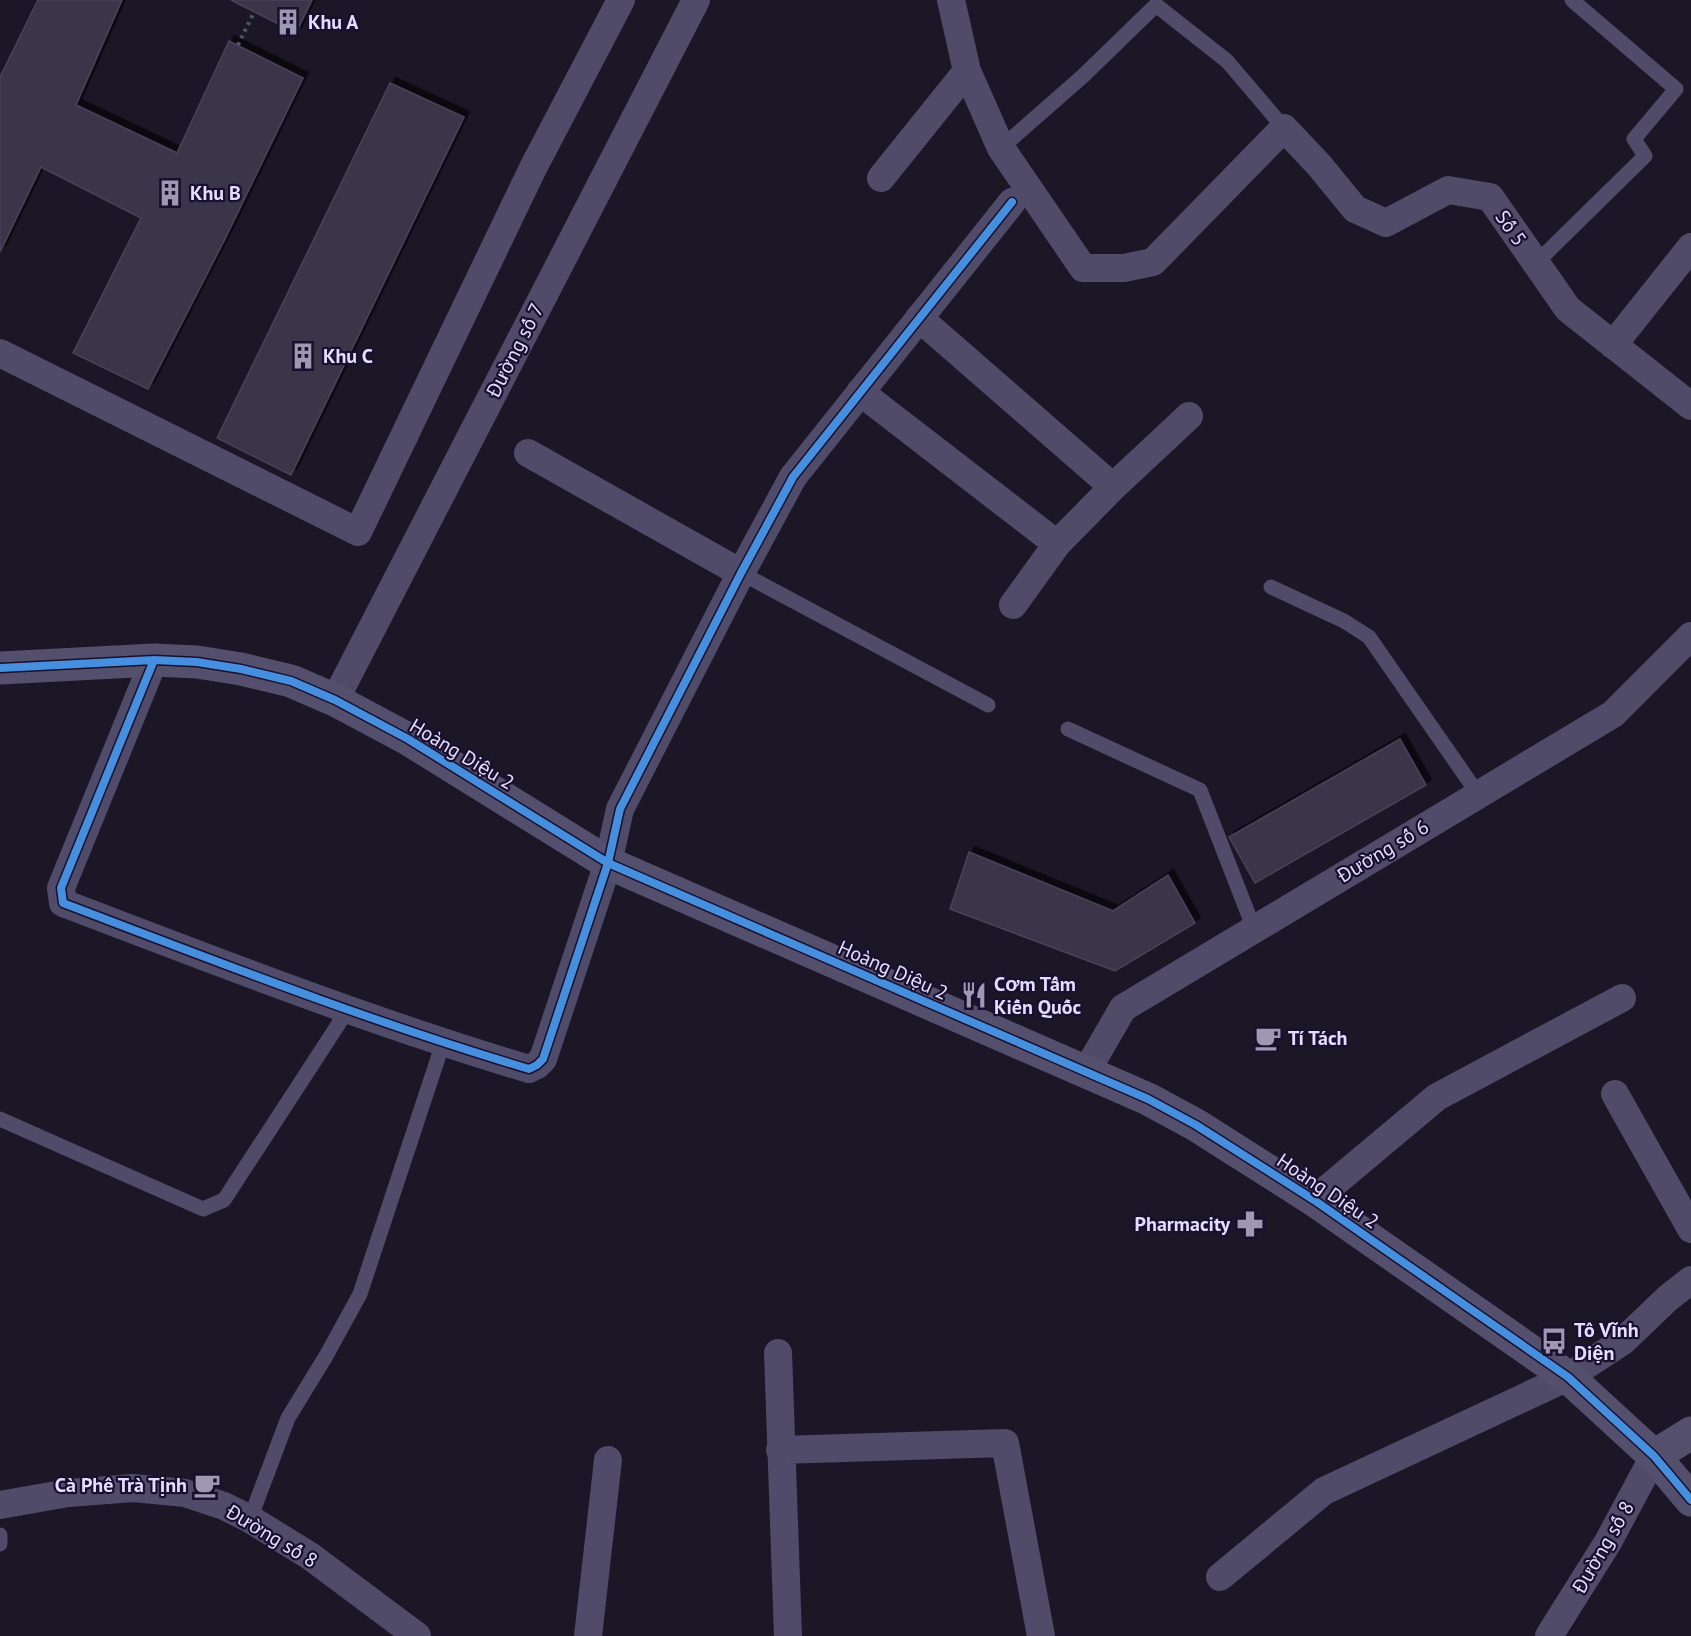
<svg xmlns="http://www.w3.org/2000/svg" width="1691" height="1636" font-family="'PT Sans',sans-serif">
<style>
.building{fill:#3b3648;stroke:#494259;stroke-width:1.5;filter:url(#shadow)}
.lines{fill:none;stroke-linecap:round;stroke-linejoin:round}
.path{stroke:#4a5768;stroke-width:4;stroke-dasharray:3 4.5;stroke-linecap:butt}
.lane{stroke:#4f4b68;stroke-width:15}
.street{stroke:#4f4b68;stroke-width:28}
.secondary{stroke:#544f6d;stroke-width:33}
.cycleway-casing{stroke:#18102e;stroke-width:11}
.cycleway{stroke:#468fdf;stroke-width:8}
.labels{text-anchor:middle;stroke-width:4.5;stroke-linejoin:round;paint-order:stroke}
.poi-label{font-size:20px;font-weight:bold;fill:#e4ddff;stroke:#18102e;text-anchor:start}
.street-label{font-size:20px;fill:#e4ddff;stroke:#18102e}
</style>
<defs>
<filter id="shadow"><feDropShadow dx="5.5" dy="-5.5" stdDeviation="0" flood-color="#0009"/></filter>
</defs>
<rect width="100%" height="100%" fill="#1c1727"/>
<path class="building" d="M38,0H122L76,105L177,153L229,41L303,78L226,237L148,389L73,353L141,218L41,167L0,252V77Z
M231,0H312L296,33Z
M390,83L464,117L291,475L217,438Z
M1400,739L1426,785L1255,883L1229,837Z
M969,852L1113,911L1168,875L1195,923L1115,971L950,909Z"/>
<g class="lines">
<path class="path" d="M238,45L254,12"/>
<path class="lane" d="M1001,148L1083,76L1156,5L1227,61L1284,128
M1536,263L1645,156L1634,139L1676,89L1572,0
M741,573L988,705
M1271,587L1344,621L1369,637L1478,794
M1068,729L1200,790L1254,929
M0,1119L203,1209L224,1200L347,1011
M250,1519L288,1418L326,1356L360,1294L443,1043
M0,1535V1544"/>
<path class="street" d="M951,0L967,71L1001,148L1083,268H1124L1153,262L1284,128L1319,165L1355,209L1386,223L1448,190L1490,197L1568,309L1691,406
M881,178L967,71
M919,318L1113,487
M1613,345L1691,247
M0,353L358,532L533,168L621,0
M860,392L1057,544
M528,453L741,573
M1013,605L1057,544L1113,487L1189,416
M154,660L61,888L63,903C218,962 371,1022 529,1069L537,1065L543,1059L608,863L620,809L741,573L793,477L1012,202
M335,700L696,0
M1086,1072L1123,1008L1613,714L1691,636
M1615,1094L1691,1229
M1314,1200L1437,1097L1622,998
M778,1353L788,1636
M780,1450L1005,1443L1041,1636
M0,1505L68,1493L133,1488L185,1493L224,1506L250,1519L310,1556L417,1636
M1220,1577L1324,1491L1568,1377L1623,1341L1668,1298L1691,1280
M588,1636L608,1460
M1549,1636L1608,1542L1654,1456"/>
<path class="secondary" d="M0,668L154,660L197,662L241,669L291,681L335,700L408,739L608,863L1148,1099L1196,1125L1314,1200L1568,1377L1654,1456L1691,1500
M1654,1456L1691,1433"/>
<g class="cycleway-casing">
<path id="cycleway" d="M154,660L61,888L63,903C218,962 371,1022 529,1069L537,1065L543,1059L608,863L620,809L741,573L793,477L1012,202
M0,668L154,660L197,662L241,669L291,681L335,700L408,739L608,863L1148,1099L1196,1125L1314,1200L1568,1377L1654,1456L1691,1500"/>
</g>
<use href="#cycleway" class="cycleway"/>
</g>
<defs>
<g id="building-bare" transform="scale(2.07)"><path d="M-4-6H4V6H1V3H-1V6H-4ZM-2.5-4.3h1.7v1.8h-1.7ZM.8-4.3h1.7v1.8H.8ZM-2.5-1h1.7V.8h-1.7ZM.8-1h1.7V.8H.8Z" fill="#9e98b3" stroke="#18102e" stroke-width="2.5" paint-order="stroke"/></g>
<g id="restaurant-bare" transform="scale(2.07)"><path d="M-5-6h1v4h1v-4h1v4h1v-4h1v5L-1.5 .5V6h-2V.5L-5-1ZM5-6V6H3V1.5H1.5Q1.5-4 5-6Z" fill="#9e98b3" stroke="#18102e" stroke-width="2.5" paint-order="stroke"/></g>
<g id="cafe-bare" transform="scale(2.07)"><path d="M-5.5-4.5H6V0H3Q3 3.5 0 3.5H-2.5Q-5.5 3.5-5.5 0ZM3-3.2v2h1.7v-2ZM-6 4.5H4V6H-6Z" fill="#9e98b3" stroke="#18102e" stroke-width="2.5" paint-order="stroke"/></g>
<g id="pharmacy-bare" transform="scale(2.07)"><path d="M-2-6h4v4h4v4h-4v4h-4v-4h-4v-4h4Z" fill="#9e98b3" stroke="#18102e" stroke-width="2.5" paint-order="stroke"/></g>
<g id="bus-bare" transform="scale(2.07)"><path d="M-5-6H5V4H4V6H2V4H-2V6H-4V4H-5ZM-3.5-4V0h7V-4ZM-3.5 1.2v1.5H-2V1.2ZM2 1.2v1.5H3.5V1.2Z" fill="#9e98b3" stroke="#18102e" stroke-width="2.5" paint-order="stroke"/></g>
</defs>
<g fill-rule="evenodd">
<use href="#building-bare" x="288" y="22"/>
<use href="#building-bare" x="170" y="193"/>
<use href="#building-bare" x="303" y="356"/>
<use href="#restaurant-bare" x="974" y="995"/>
<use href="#cafe-bare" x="1268" y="1038"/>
<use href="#pharmacy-bare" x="1250" y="1224"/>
<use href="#bus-bare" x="1554" y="1341"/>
<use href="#cafe-bare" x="207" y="1485"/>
</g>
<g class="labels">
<g class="poi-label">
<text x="308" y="29">Khu A</text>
<text x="190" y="200">Khu B</text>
<text x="323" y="363">Khu C</text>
<text x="994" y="991">Cơm Tấm<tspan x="994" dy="23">Kiến Quốc</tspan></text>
<text x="1288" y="1045">Tí Tách</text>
<text x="1230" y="1231" text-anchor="end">Pharmacity</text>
<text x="1574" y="1337">Tô Vĩnh<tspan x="1574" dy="23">Diện</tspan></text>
<text x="187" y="1492" text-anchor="end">Cà Phê Trà Tịnh</text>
</g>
<g class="street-label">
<text transform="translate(1511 228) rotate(55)" y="7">Số 5</text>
<text transform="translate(515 350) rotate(-63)" y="7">Đường số 7</text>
<text transform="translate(462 754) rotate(31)" y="7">Hoàng Diệu 2</text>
<text transform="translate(1383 851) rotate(-31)" y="7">Đường số 6</text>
<text transform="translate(893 970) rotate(24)" y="7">Hoàng Diệu 2</text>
<text transform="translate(1328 1191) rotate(34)" y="7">Hoàng Diệu 2</text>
<text transform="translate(272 1536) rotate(31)" y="7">Đường số 8</text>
<text transform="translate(1603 1547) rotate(-60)" y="7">Đường số 8</text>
</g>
</g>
</svg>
